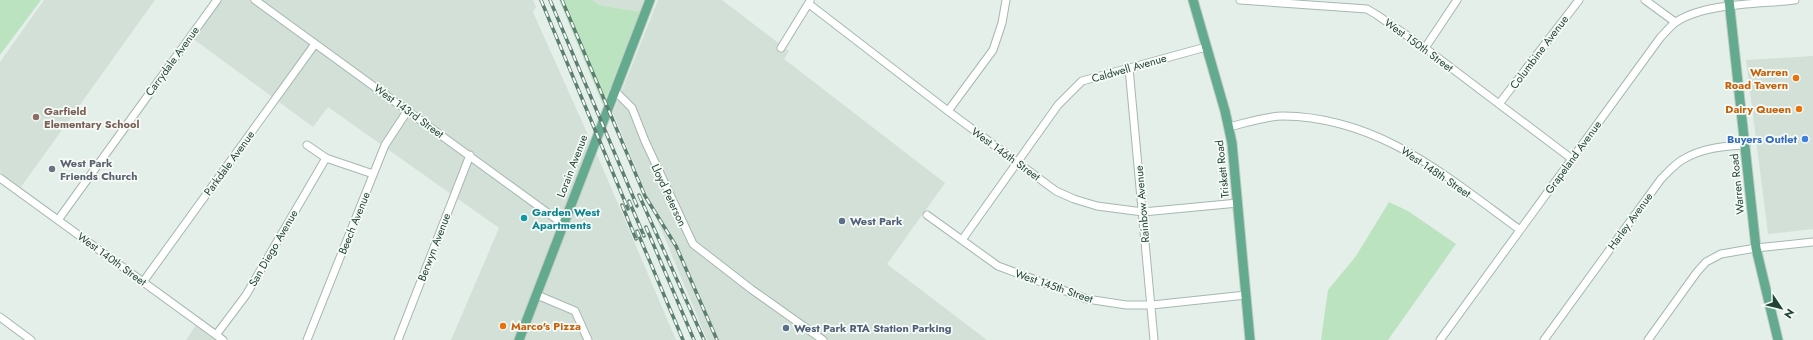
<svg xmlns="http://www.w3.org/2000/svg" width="1813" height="340" font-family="Jost,sans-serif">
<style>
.built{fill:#d2e0d8}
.green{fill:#bbe3c0}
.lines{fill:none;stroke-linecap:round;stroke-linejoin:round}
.minor-casing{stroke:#a6b8b0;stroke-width:9}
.major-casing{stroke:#c1cbc7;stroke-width:11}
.minor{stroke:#fff;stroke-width:7}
.major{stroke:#64aa8e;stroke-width:9}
.rail-casing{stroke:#5c7f71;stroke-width:3.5}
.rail{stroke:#f6fbf8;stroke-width:2;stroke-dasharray:6;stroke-linecap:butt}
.food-dot{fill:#e8710a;stroke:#f6fbf8;stroke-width:1.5}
.education-dot{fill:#8d6e63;stroke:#f6fbf8;stroke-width:1.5}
.shop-dot{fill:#3f7fe0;stroke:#f6fbf8;stroke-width:1.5}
.worship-dot{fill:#6b7280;stroke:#f6fbf8;stroke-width:1.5}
.culture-dot{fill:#0f9aa8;stroke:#f6fbf8;stroke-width:1.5}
.service-dot{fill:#5c6f8a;stroke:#f6fbf8;stroke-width:1.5}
.labels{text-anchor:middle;stroke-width:3.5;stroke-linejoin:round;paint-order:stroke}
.street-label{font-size:11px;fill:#214436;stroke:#f6fbf8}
.food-label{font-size:11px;font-weight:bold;fill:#c56008;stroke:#f6fbf8;text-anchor:end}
.education-label{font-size:11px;font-weight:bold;fill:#785e54;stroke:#f6fbf8;text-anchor:start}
.shop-label{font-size:11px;font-weight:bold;fill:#366cbe;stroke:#f6fbf8;text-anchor:end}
.worship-label{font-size:11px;font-weight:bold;fill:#5b616d;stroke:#f6fbf8;text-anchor:start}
.culture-label{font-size:11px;font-weight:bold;fill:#0d838f;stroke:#f6fbf8;text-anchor:start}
.service-label{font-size:11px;font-weight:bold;fill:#4e5e75;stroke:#f6fbf8;text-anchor:start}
</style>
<rect width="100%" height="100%" fill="#e4efe9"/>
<path class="built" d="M44,0H155L21,187L0,172V62Z
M219,0H533L536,7L533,12L601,164L676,340H451L499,228L328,107L313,127L192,38Z
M592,0H646L641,12L599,5Z
M658,0H722L789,51L784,59L945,183L887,264L987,340H707L613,113Z
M1813,56V229L1768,234L1746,60Z
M196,325L217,340H186Z"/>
<path class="green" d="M0,0H41L0,55Z
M559,0H592L599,5L641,12L603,105Z
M1389,202L1408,211L1456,244L1388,340H1321L1328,290L1356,256Z"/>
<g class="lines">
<g class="minor-casing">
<path id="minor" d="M255,0L563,224
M1240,0L1367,9L1377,15L1425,48L1572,159
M1645,0L1675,22
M809,4L948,111L1056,191L1074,199L1097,206L1143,212L1238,203
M781,48L810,1
M1425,48L1457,0
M1129,68L1154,340
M614,90L632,108L645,141L693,244L751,289L823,340
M1499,104L1579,0
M948,111L993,50L1002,23L1006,0
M1229,127C1245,123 1267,116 1283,116C1379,117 1446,176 1520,230
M307,145L326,158L373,174
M0,178L223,340
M927,215L998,266L1087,299L1126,305H1152L1246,295
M58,220L217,0
M962,240L1058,105L1082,81L1206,47
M143,282L315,44
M537,295L575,311L588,340
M0,317L31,340
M216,335L246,295L326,158
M307,340L385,145L408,110
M398,340L470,155
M1440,340L1660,38C1665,33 1670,26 1676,22C1704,3 1760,4 1795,0
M1544,340L1661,179C1667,173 1674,165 1682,160C1701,148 1724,146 1746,145
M1648,340L1697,272L1706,262L1721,254L1756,248L1813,242"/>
</g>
<g class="major-casing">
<path id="major" d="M1193,0L1225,111L1232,143L1250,340
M1729,0L1756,248L1778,340
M519,340L650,0"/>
</g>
<use href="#minor" class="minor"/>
<use href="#major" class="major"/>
<g class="rail-casing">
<path id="rail" d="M541,0L628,209
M550,0L637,206
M562,0L645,196L676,246L717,340
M639,195L704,340
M629,201L644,236
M622,205L636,239
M646,227L694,340
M637,231L683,340"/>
</g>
<use href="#rail" class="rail"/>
</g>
<g class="food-dot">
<circle cx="1796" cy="78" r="4"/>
<circle cx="1799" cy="109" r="4"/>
<circle cx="503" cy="326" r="4"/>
</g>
<circle class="education-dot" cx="36" cy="117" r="4"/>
<circle class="shop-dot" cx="1805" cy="139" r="4"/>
<circle class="worship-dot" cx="52" cy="169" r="4"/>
<circle class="culture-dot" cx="524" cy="218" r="4"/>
<g class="service-dot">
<circle cx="842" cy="221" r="4"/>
<circle cx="786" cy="328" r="4"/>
</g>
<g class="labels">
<g class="street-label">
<text transform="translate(1419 45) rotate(36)" y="4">West 150th Street</text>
<text transform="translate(1539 52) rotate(-53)" y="4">Columbine Avenue</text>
<text transform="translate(172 61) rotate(-54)" y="4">Carrydale Avenue</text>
<text transform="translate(1129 68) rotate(-16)" y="4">Caldwell Avenue</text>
<text transform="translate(409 111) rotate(36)" y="4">West 143rd Street</text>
<text transform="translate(1006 154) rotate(36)" y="4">West 146th Street</text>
<text transform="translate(1573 157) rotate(-54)" y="4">Grapeland Avenue</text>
<text transform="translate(229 163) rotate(-54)" y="4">Parkdale Avenue</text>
<text transform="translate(572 166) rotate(-69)" y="4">Lorain Avenue</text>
<text transform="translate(1222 169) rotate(-96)" y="4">Triskett Road</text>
<text transform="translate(1436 172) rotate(34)" y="4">West 148th Street</text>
<text transform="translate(1737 184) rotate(-96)" y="4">Warren Road</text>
<text transform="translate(669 195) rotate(65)" y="4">Lloyd Peterson</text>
<text transform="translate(1142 204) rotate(-95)" y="4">Rainbow Avenue</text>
<text transform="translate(1630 221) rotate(-54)" y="4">Harley Avenue</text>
<text transform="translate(354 223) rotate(-68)" y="4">Beech Avenue</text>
<text transform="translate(434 247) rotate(-69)" y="4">Berwyn Avenue</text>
<text transform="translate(273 248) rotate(-60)" y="4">San Diego Avenue</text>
<text transform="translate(112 259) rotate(36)" y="4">West 140th Street</text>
<text transform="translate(1054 286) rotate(19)" y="4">West 145th Street</text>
</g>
<g class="food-label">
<text x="1788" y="76">Warren<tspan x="1788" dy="13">Road Tavern</tspan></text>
<text x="1791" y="113">Dairy Queen</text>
<text x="511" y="330" text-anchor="start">Marco's Pizza</text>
</g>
<g class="education-label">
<text x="44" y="115">Garfield<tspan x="44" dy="13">Elementary School</tspan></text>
</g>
<g class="shop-label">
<text x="1797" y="143">Buyers Outlet</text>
</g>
<g class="worship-label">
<text x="60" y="167">West Park<tspan x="60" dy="13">Friends Church</tspan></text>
</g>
<g class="culture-label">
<text x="532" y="216">Garden West<tspan x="532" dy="13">Apartments</tspan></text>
</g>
<g class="service-label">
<text x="850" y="225">West Park</text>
<text x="794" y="332">West Park RTA Station Parking</text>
</g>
</g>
<g transform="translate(1781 308) rotate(125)" stroke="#f6fbf8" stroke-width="3" paint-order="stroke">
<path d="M0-3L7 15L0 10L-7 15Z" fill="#214436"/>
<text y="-6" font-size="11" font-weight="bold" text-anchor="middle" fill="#214436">N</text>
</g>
</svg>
